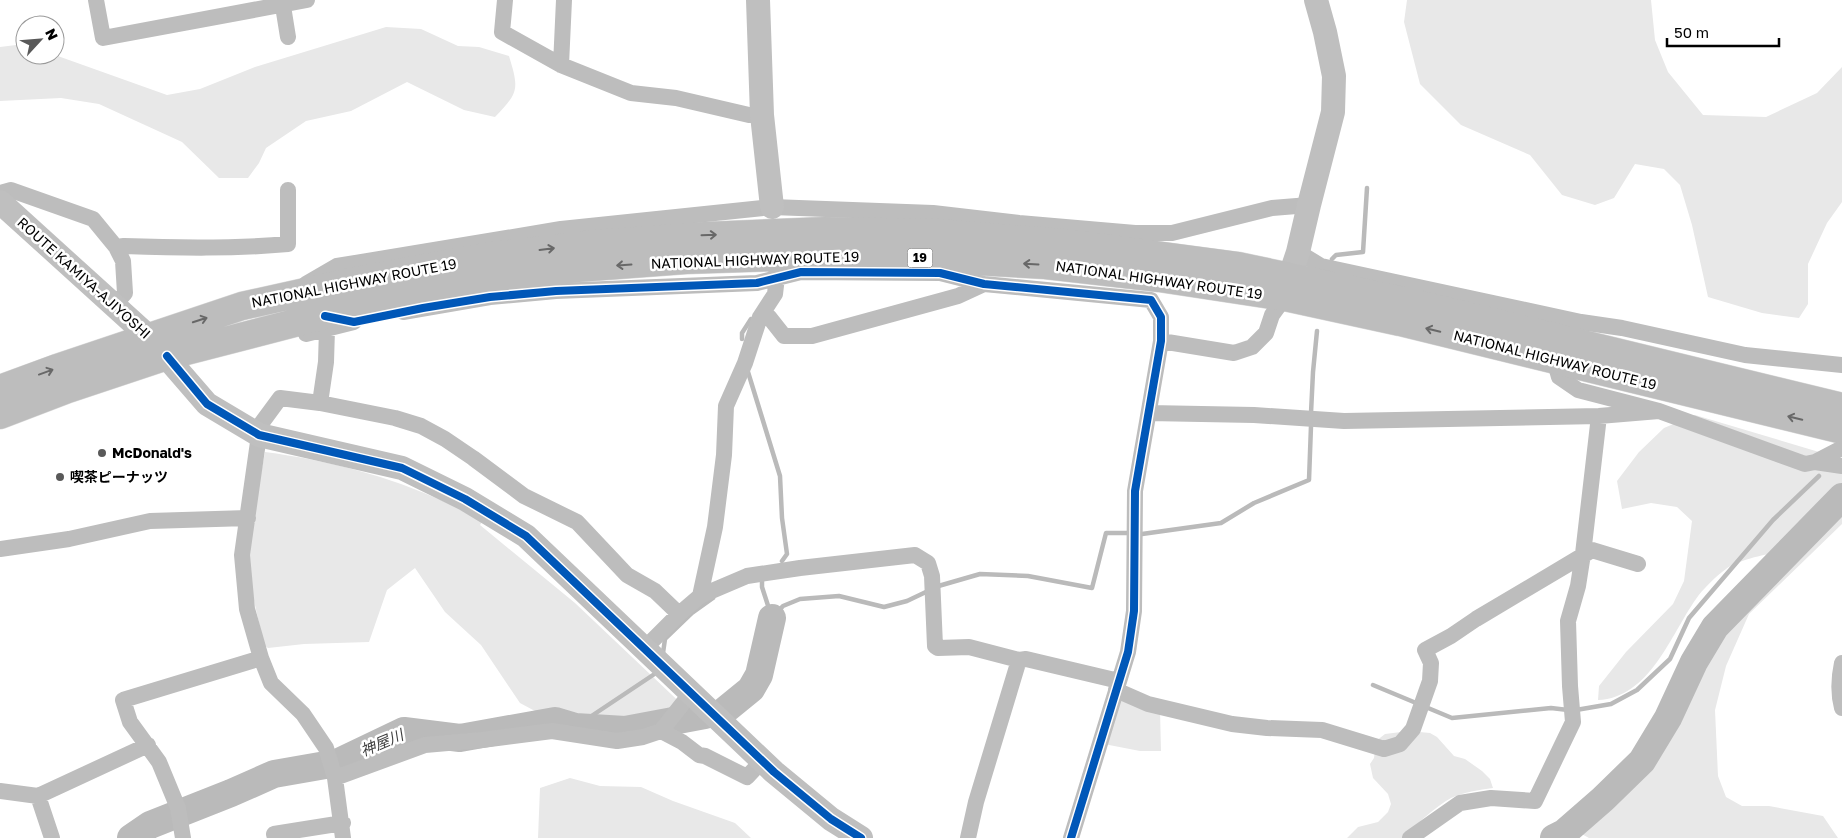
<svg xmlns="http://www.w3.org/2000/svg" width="1842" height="838" font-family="'Golos Text','Noto Sans JP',sans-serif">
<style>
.green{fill:#e8e8e8}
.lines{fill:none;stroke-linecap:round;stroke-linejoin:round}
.stream{stroke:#bababa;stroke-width:4.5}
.river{stroke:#bababa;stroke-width:28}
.highway-casing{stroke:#dbdbdb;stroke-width:29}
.street{stroke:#bdbdbd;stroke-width:16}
.secondary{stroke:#bfbfbf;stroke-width:24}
.highway{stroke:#bdbdbd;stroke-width:28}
.cycleway-casing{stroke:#fff;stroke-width:11}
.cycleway{stroke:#0057b8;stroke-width:8}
.oneway{stroke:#686868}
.poi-dot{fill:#595959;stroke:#fff;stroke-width:2}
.labels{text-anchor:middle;stroke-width:5;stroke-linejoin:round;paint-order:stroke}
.shield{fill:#fff;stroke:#4c4c4c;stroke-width:1}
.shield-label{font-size:12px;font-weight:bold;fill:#000}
.street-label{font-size:14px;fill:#000;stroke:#fff}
.poi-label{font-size:14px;font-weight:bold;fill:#000;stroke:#fff;text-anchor:start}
.water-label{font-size:15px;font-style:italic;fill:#3d3d3d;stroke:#fff}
</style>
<rect width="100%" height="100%" fill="#fff"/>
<path class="green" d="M1407,0H1651L1655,40L1668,72L1703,115L1766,117L1817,93L1842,67V202L1827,223L1808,264V304L1799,318L1762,313L1708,297L1692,225L1680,185L1664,169L1635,164L1614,198L1595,205L1562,195L1530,155L1461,125L1420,84L1404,22Z
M386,27L421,29L458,46L479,47L509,56C519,89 519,92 495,117L464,110L407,82L351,111L306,121L266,148L259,163L248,178H219L182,142L99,104L61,98L0,101V47L24,44L25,55H55L167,95L200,89L255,67Z
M1695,415L1829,455L1842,473V524L1749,614L1726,666L1715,710L1718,776L1726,797L1742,806H1769L1823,816L1838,838H1589L1578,832L1570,812L1605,779L1662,748C1678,708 1694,665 1720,630C1737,606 1758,585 1780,565L1777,553C1764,554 1736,561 1726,569C1717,575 1702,590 1696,599C1671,634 1650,698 1598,700L1599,686L1626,652L1673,604L1684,581L1692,521L1677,507L1651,503L1622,509L1617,481L1639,452L1664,428Z
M265,452C326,460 389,476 445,502C457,507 469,515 482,522L480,525L575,603L690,712L682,726L644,731L620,738L561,725L520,703L481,645L445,612L415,568L387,590L369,642L304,644L268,648L264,645L250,583L248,542Z
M1117,699L1160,710L1161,751H1140L1104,744Z
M1409,731L1430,733L1437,737L1454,756L1465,759L1482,771L1490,779L1493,788C1479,790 1464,792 1451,798C1436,806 1415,826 1402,838H1347L1358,827L1378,822L1388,812L1391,804L1388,794L1373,778L1370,764L1374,758L1376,741L1385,734Z
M570,778L600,786L641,787L673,801L735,823L751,838H538L540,788Z"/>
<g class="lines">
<path class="stream" d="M1332,259L1336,255L1363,252L1367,188
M742,339V333L751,319
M748,372L780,476L782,518L787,554L782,561
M1311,413L1313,372L1317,331
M1142,534L1221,523L1254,503L1309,480L1311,426
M762,579V587L772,618L783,606L800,599L839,596L884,607L907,601L928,591
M935,587L980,574L1028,576L1092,588L1106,533H1127
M663,653L665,639L692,613L713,598
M1373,685L1452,718L1551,708L1568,710
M1576,710L1611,704L1637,690L1670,659L1689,618L1773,520L1819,476
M575,727L656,673"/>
<path class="river" d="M724,711L751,689L759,675L772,618
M131,838L150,825L231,793L274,774L337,763L404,731L460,738L555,721L575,727L625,730L705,715
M1554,838L1564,833L1603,799L1642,761L1668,718L1694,662L1715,627L1842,497"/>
<g class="highway-casing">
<path id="highway" d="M0,389L57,368L242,306L355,281L484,257L593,244L704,236L825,231L939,233L1065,243L1238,266L1414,303L1842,407
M0,415L68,389L167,356L337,312L465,285L578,268L686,260L812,256L938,259L1045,265L1159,278L1285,297L1400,322L1842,430"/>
</g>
<path class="street" d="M96,0L103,38L307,0
M282,0L288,37
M505,0L502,32L561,65L631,93L676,98L749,115H762
M561,65L564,0
M0,193L11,190L93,219L116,247L123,261L125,293L114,305
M116,247L124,246C180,248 233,249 288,244V190
M1298,252L1321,266L1581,322L1622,328L1745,355L1842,365
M306,284L337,266L561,229L772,207L933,213L1019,223L1135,233H1172L1272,208L1309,205
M403,312L490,297L556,291L757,283L801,272L940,273L984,284L1151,300L1161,317V341L1135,491L1134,611L1128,652L1071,838
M760,317H769L784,336H812L958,296L984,284
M306,334L354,322
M1161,341L1234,353L1252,347L1266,333L1272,315L1285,297
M1554,359L1559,377L1578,390L1659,411L1805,464L1815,462L1842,466
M320,403L326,362L327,329
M1149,413L1254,415L1344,421L1599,416L1659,411
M255,432L280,398L320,403L395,418L421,426L445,439L473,458L524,496L577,522L627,575L655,591L679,614
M259,435L242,555L247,609L261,658L271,683L303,714L326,748L335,778L343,838
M1815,462L1840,449
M0,549L69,539L150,521L248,518
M700,596L747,576L800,568L915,555L928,563L932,576L935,646L938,648L969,647L1019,660
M645,648L679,614L700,596L715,527L724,455L726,406L745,363L760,317L775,294L777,277L776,268
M1842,663C1839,677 1838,693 1842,708
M1116,690L1148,704L1232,724L1267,728L1322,730L1384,749L1400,744L1413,729L1430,681L1431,663L1425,650L1451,636L1476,619L1592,550L1638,564
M661,731L682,742L699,755L705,756L747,777L762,761
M335,778L425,745L482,740L552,731L617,741L643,737L661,731L691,693
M0,791L38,796L148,745
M38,796L52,838
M183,838L178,808L159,762L130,722L123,700L261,658
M275,838L274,834L343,823
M968,838L976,802L1019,660L1026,659L1119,681
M1410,838L1460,803L1491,798L1535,801L1573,722L1570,686L1568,621L1578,586L1583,554L1599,416"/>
<path class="secondary" d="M758,0L762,115L772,207
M0,202L149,337L207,404L259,435L402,468L465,499L526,536L774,772L831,819L861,838
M1286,295L1290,276L1298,252L1309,205L1333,112L1334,76L1325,32L1316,0"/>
<use href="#highway" class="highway"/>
<g class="cycleway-casing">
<path id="cycleway" d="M325,316L354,322L423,308L490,297L556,291L757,283L801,272L940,273L984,284L1151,300L1161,317V341L1135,491L1134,611L1128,652L1071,838
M167,356L207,404L259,435L402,468L465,499L526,536L774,772L831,819L861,838"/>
</g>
<use href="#cycleway" class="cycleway"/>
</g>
<defs><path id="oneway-shaft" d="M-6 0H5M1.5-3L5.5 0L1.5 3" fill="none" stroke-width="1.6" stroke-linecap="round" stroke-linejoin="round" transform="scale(1.25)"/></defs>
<g class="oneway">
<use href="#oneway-shaft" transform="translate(709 235) rotate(-2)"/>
<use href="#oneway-shaft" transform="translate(547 249) rotate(-7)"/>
<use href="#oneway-shaft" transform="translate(1031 264) rotate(-177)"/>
<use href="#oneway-shaft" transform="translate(624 265) rotate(176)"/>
<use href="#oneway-shaft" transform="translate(200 320) rotate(-18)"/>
<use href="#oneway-shaft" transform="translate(1433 330) rotate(-166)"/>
<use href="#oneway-shaft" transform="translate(46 372) rotate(-20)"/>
<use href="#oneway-shaft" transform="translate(1795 418) rotate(-166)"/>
</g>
<g class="poi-dot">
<circle cx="102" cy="453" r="5"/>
<circle cx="60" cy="477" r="5"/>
</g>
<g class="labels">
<rect class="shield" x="907.5" y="248.5" width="25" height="19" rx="4"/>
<g class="shield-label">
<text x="920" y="262">19</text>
</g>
<g class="street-label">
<text transform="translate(755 260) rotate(-2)" y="5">NATIONAL HIGHWAY ROUTE 19</text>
<text transform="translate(84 278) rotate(42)" y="5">ROUTE KAMIYA-AJIYOSHI</text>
<text transform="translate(1159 280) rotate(8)" y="5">NATIONAL HIGHWAY ROUTE 19</text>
<text transform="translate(354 283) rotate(-11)" y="5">NATIONAL HIGHWAY ROUTE 19</text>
<text transform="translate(1555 360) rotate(14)" y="5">NATIONAL HIGHWAY ROUTE 19</text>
</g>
<g class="poi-label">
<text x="112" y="458">McDonald's</text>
<text x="70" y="482">喫茶ピーナッツ</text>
</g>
<g class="water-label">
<text transform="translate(382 743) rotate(-23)" y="5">神屋川</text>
</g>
</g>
<g transform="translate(40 40) rotate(64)"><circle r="24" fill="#ffffff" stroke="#999999"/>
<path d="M0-4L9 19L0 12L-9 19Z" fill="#595959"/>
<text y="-8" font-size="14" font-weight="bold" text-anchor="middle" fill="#000000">N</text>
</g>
<path d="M1667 38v8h112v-8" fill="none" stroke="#000000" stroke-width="2.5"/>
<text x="1674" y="38" font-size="15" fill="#000000" stroke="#ffffff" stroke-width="4" paint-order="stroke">50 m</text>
</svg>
